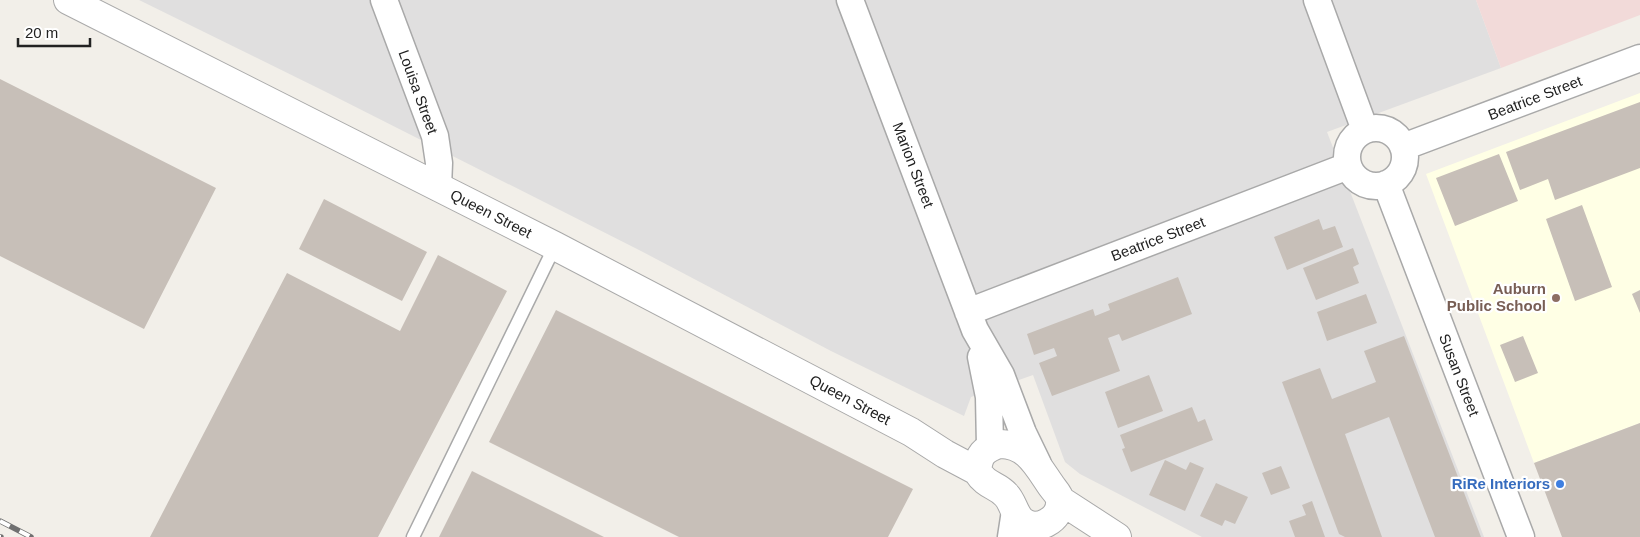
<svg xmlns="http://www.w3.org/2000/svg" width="1640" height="537" font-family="Arial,sans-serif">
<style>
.residential{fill:#e0dfdf}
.commercial{fill:#f2dad9}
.education{fill:#ffffe5}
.building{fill:#c7bfb8}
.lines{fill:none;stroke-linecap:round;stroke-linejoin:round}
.service-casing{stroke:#a9a9a9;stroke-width:15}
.minor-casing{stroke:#a9a9a9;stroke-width:29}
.tertiary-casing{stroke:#a9a9a9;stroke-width:30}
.service{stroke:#fff;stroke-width:12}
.minor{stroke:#fff;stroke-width:26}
.tertiary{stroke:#fff;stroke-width:28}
.rail-casing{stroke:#707070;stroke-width:5.5}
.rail{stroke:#fff;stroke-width:4;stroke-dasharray:11;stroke-linecap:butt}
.education-dot{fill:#8d6e63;stroke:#fff;stroke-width:2}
.shop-dot{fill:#3f7fe0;stroke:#fff;stroke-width:2}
.labels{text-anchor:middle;stroke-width:4.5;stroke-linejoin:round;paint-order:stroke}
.street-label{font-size:15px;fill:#222;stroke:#fff}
.education-label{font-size:15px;font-weight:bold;fill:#785e54;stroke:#fff;text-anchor:end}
.shop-label{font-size:15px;font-weight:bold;fill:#366cbe;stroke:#fff;text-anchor:end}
</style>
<rect width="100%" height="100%" fill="#f2efe9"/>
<path class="residential" d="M139,0H1476L1501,68L1327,132L1484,537H1202L1080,474L1065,462L1033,375L971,397L964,416L831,351L641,251L326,92Z"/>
<path class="commercial" d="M1476,0H1640V15L1501,68Z"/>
<path class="education" d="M1640,93V423L1534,463L1426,174Z"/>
<path class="building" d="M0,79L216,188L144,329L0,256Z
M1640,102V168L1555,200L1548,179L1520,190L1506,152Z
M1499,154L1518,201L1455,226L1436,178Z
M324,199L427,252L402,301L299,249Z
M1582,205L1612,287L1575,301L1546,219Z
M1319,219L1323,230L1335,226L1343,247L1287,270L1274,237Z
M1353,248L1359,264L1353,267L1359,283L1316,300L1303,268Z
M438,255L507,291L378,537H150L287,273L400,331Z
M1178,277L1192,314L1122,341L1119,334L1108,338L1120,371L1052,396L1039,363L1057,356L1054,348L1034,355L1027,334L1093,309L1095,316L1110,310L1108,304Z
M1640,290V313L1632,294Z
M1366,294L1377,323L1327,341L1317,312Z
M556,310L913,489L888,537H679L489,442Z
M1404,336L1481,537H1435L1389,417L1345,434L1382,537H1345L1339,534L1282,382L1320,368L1332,399L1376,382L1364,351Z
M1523,336L1538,373L1515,382L1500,345Z
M1149,375L1163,411L1118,428L1105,392Z
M1192,407L1198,422L1205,419L1213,440L1131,472L1122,449L1125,448L1120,435Z
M1640,423V537H1562L1534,463Z
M1165,460L1186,470L1190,462L1204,468L1185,511L1149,495Z
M1281,466L1290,488L1271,495L1262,473Z
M472,471L604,537H439Z
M1216,483L1248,497L1235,524L1225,520L1222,526L1200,516Z
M1312,501L1325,537H1295L1289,521L1306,515L1302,505Z"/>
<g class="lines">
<g class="service-casing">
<path id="service" d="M413,537L555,246"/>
</g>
<g class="minor-casing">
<path id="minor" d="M384,0L435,136L439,163L438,187
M850,0L975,330L1001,375L1023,433L1038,464
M1317,0L1365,130
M1347 157a29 29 0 1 1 58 0a29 29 0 1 1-58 0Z
M1403,147L1640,58
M1386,184L1521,537
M968,312L1348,166
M981,357L989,397L990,447
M1011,537L1015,511"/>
</g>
<g class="tertiary-casing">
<path id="tertiary" d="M68,0L555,246L911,432L945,454L977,471
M999,444C1026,443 1037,465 1050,484C1053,489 1059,494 1060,500C1062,520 1036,533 1022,521C1014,514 1013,502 1006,495C996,484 987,487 977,471C979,454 983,450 999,444Z
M1060,500L1117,537"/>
</g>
<use href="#service" class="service"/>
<use href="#minor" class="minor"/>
<use href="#tertiary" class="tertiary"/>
<g class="rail-casing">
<path id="rail" d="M0,521L31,537
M0,537H1"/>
</g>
<use href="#rail" class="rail"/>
</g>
<circle class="education-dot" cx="1556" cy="298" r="5"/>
<circle class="shop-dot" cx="1560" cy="484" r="5"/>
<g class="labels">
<g class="street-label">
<text transform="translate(418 92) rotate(70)" y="5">Louisa Street</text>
<text transform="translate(1535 98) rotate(-21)" y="5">Beatrice Street</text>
<text transform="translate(913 165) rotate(69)" y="5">Marion Street</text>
<text transform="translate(491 214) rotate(27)" y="5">Queen Street</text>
<text transform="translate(1158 239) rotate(-21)" y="5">Beatrice Street</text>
<text transform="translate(1459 375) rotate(69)" y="5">Susan Street</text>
<text transform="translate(850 400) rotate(28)" y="5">Queen Street</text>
</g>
<g class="education-label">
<text x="1546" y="294">Auburn<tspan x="1546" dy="17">Public School</tspan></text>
</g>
<g class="shop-label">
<text x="1550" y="489">RiRe Interiors</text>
</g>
</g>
<path d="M18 38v8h72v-8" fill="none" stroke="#222222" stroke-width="2.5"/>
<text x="25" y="38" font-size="15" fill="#222222" stroke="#ffffff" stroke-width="4" paint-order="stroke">20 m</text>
</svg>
